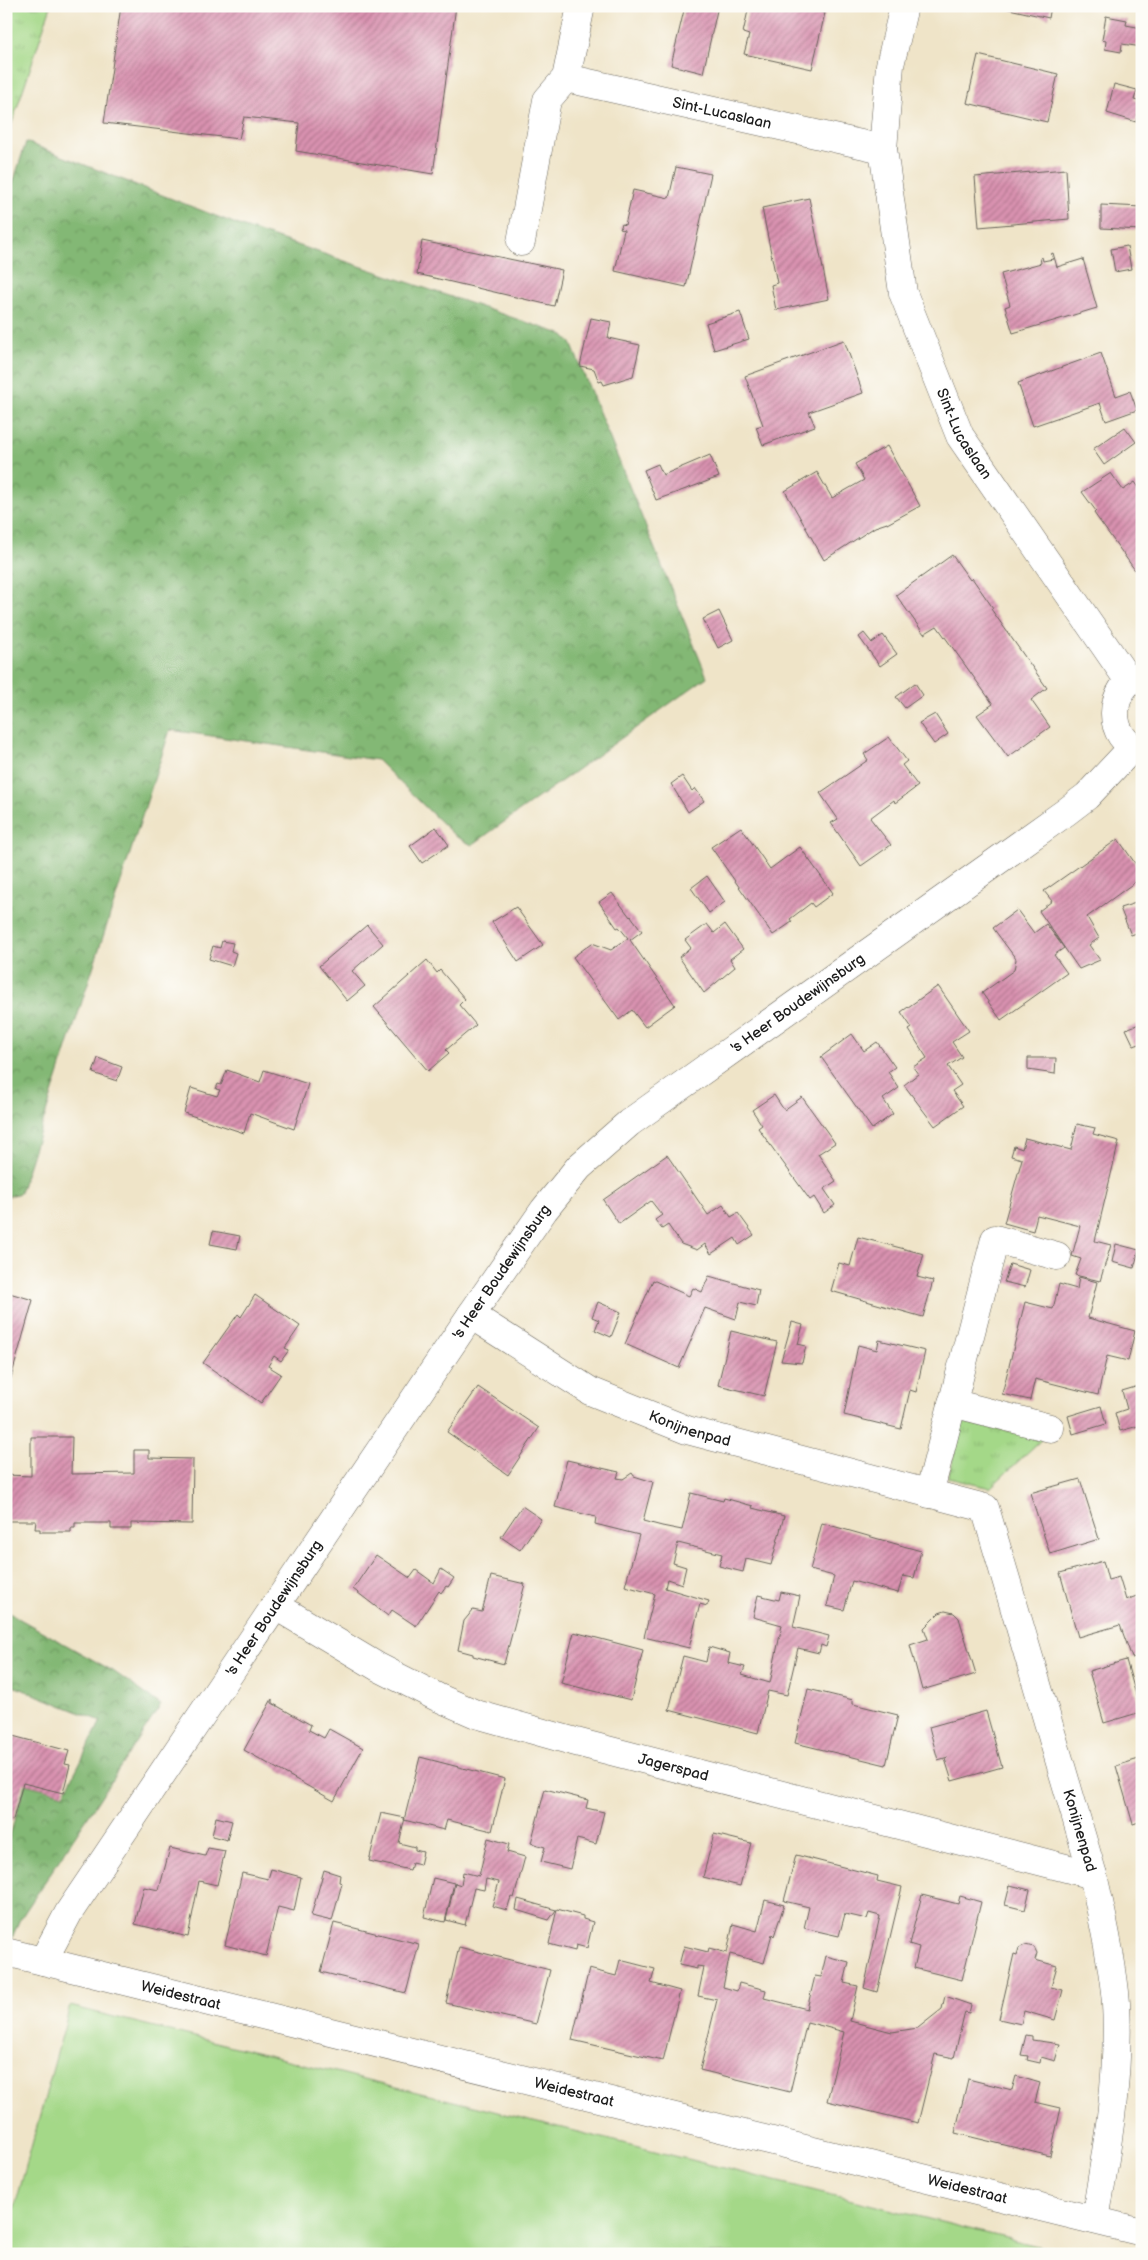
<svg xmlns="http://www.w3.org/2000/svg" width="1148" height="2260" font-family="'Balsamiq Sans',sans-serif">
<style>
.grass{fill:url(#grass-tufts);stroke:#607a52}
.forest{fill:url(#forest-crowns);stroke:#506a48}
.park{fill:#a4d888;stroke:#607a52}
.building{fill:url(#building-hatch)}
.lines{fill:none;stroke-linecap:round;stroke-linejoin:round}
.minor-casing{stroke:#666258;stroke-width:29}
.minor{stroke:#fff;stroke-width:28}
.labels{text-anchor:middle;stroke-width:5;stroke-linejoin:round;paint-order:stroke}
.street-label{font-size:15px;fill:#1c1c1c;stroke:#fdfcf7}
</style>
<defs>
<pattern id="grass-tufts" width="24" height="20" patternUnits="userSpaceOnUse" patternTransform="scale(1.25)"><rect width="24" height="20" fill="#a4d888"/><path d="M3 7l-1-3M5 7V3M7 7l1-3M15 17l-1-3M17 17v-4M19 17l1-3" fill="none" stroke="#8db975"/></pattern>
<pattern id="forest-crowns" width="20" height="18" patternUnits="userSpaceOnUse" patternTransform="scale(1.25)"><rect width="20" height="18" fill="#83b874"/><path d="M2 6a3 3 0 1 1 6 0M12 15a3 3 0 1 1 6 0" fill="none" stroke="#6a955e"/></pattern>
<pattern id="building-hatch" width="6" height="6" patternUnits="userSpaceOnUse" patternTransform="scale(1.25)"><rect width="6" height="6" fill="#d992b0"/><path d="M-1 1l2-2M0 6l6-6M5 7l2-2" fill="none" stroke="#af768e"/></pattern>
</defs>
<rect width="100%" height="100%" fill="#fdfcf7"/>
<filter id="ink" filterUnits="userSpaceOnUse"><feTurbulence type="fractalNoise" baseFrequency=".02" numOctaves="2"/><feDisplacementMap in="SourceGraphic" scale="10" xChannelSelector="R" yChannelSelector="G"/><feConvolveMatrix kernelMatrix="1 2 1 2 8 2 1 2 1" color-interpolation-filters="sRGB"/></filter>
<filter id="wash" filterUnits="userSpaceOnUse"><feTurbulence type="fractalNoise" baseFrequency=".0096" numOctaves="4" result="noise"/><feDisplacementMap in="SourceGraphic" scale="20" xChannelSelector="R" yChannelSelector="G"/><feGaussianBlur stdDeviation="1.12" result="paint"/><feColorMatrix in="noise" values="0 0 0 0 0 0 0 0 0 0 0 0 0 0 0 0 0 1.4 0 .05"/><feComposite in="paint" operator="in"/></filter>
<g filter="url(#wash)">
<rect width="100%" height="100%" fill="#efe4c8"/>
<path class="grass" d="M6,6H51L6,141Z
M962,1422L1043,1438L990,1488L948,1478Z"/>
<path class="forest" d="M26,142L244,227L564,335L571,343L707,677L472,845L455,836L377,760L170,730L20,1193L6,1197V205Z
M9,1613L113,1671L161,1705L19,1921L6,1953V1849L25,1784L64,1794L101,1721L6,1683V1618Z"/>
<path class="park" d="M70,2006L94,2012L1070,2254H6V2239Z"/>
<g id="blocks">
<path class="building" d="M121,6H456L433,174L296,151L299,123L244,117L239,139L104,123Z
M685,6H718L703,73L671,65Z
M749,6H797L825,13L812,69L744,54L749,35L743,33Z
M996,6H1051L1049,18Z
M1106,16L1127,20L1126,25L1142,28V47L1122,44L1121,52L1105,49L1106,41L1102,40Z
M978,55L1058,74L1047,122L967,103Z
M1114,84L1137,90L1134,100L1142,102L1136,122L1107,113Z
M676,167L711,174L686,287L615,271L624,230L620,229L622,224L625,225L633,190L669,198Z
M1066,169L1069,219L979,227L975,177Z
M809,198L829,299L776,310L771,285L777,283L762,208Z
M1101,205L1142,207V230L1101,228Z
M422,241L562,270L554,306L417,274Z
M1127,246L1131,269L1115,272L1111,249Z
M1053,253L1057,267L1083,259L1097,308L1013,333L1005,307L1010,305L1001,274L1041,263L1040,258L1042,257L1043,261L1053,259L1051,254Z
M740,312L749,339L714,350L706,323Z
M591,318L611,322L608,338L640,345L633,376L604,385L602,381L599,382L594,369L580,366Z
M844,340L863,393L809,412L815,426L763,445L756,427L763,425L745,376Z
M1101,353L1116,396L1130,391L1137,410L1106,421L1100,403L1033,426L1018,383Z
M1125,427L1136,442L1104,465L1093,449Z
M887,446L920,506L887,524V523L875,527L824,560L785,491L817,472L832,498L864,480L855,464Z
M710,455L719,477L656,500L644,470L658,464L663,475Z
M1111,473L1123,490L1135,482L1142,492V580L1094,513L1096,511L1082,492Z
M952,555L970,580L972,578L993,608L991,609L1047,688L1031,700L1050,727L1008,757L977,715L993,704L937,626L924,634L896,595Z
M719,611L733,640L718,648L703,619Z
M864,633L872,643L883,635L897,654L880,666L859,637Z
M915,683L923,695L905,708L896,697Z
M935,714L948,734L934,744L919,723Z
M889,737L907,761L902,765L918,786L895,803L894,800L870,818L891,845L861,866L831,823L838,819L820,793L868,760L864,754Z
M682,776L692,791L695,788L704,801L688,812L671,784Z
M436,827L449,845L422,863L410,846Z
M741,827L770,869L800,847L833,893L814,907L811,903L790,919L792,922L773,935L711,847Z
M1118,839L1142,873V877L1087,917L1099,938L1089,945L1100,960L1079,969L1039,911L1052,901L1044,891Z
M707,876L725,902L709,913L691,888Z
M612,893L630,917L631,916L642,931L630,940L675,1005L645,1027L632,1010L619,1020L573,957L592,943L611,950L628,938L619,927L617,928L599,902Z
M1142,901V931L1131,935L1120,908Z
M516,907L543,945L518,962L492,922Z
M1017,910L1034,933L1046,924L1064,948L1054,955L1067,973L1001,1020L982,993L1014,970L1016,959L993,928Z
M707,924L714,933L725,924L743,949L730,959L735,967L704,993L679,957L691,948L685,940Z
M367,925L383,944L352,971L365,986L347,1001L319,966Z
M222,941L233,943L231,951L236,953L232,966L209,959L213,946L220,948Z
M427,960L437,973L440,970L465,999L459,1005L476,1025L446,1050L449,1053L428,1071L374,1007Z
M938,986L969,1031L952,1042L962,1057L948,1066L961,1085L952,1091L963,1106L935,1126L904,1085L918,1074L913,1067L927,1058L909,1030L912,1028L901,1012Z
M1142,1023V1043L1134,1046L1126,1029Z
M852,1034L864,1051L877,1042L895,1067L888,1072L899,1088L883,1099L893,1114L872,1129L821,1057Z
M98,1058L122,1067L117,1081L93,1073Z
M1028,1058H1056L1055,1074L1028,1070Z
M227,1070L260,1082L264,1070L308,1084L294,1129L250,1113L244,1133L184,1113L191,1088L217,1096L220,1090L216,1089L218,1084L221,1085L222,1083Z
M774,1095L784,1110L802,1097L835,1143L818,1154L836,1181L824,1189L835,1205L824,1213L814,1197L810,1200L758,1128L762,1125L752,1110Z
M1077,1124L1095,1128L1093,1134L1119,1141L1095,1241L1111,1245L1100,1281L1075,1275L1081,1259L1072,1256L1080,1226L1037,1215L1033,1231L1004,1223L1022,1159L1011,1156L1014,1146L1022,1149L1025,1138L1071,1150Z
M667,1155L708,1215L723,1205L731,1217L738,1213L754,1235L739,1245L735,1238L711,1254L705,1244L697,1250L681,1244L668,1225L662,1229L655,1220L662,1215L651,1201L619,1224L603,1200Z
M213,1231L240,1236L237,1249L210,1244Z
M858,1237L924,1254L917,1277L933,1281L923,1317L831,1291L839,1263L850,1266Z
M1116,1244L1139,1250L1134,1268L1112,1262Z
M1010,1264L1030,1270L1025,1287L1004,1282Z
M709,1276L759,1290L756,1306L740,1302L736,1319L705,1308L679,1368L625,1344L653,1280L689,1296L693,1288L702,1292Z
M1079,1277L1097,1282L1088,1318L1135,1331L1128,1361L1107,1356L1098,1395L1035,1379L1030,1400L1002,1394L1025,1302L1053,1309L1059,1284L1077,1289Z
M6,1292L33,1300L7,1392H6Z
M255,1295L300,1326L285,1348L289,1350L281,1361L274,1356L268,1366L281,1374L261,1403L203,1363L238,1314L241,1317Z
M598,1302L621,1312L611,1337L595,1330L599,1320L592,1317Z
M792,1322L803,1325L798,1344L806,1346L802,1363L781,1361Z
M731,1331L777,1342L764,1396L718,1385Z
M879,1340L925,1351L916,1392L910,1390L901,1429L844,1415L858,1345L877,1350Z
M1142,1385V1425L1120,1431L1115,1413L1127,1409L1122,1391Z
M478,1387L539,1428L508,1475L447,1432Z
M1101,1406L1106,1424L1073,1434L1068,1416Z
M31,1437H72L71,1474L134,1473V1450H149V1458L193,1459L192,1524L131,1523V1529H111V1523H75V1528H71V1532H40V1529H35L36,1521H6V1475L31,1476Z
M567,1460L619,1472L617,1478L623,1479L632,1473L634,1476L653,1482L643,1521L662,1526L682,1530L691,1493L723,1501L724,1498L753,1506L752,1508L784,1516L771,1565L746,1559L743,1572L719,1566L722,1554L678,1543L673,1563L686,1567L682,1584L667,1579L665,1588L709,1601L707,1606L700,1604L689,1648L644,1637L655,1594L625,1586L639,1535L595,1524L596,1517L555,1507Z
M1080,1479L1099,1539L1050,1554L1030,1493Z
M522,1506L541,1519L520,1550L501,1537Z
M822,1523L921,1551L914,1578L903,1576L898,1593L852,1581L844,1610L827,1606L834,1576L810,1570Z
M376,1555L410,1578L416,1570L434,1583L441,1569L454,1578L448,1587L446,1586L441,1593L439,1591L416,1626L392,1610L388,1616L353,1589Z
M1103,1561L1108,1580L1119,1577L1126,1600L1142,1594V1655L1132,1658L1120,1625L1078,1637L1060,1573Z
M491,1576L525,1584L504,1664L473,1656V1654L458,1650L464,1621L473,1610L482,1612Z
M781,1592L800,1596L793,1627L829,1636L826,1647L821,1645L819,1653L798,1648L787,1695L768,1691L758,1733L669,1710L683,1656L706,1662L709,1647L730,1653L728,1663L745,1667L742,1675L770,1683L782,1625L753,1617L758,1595L779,1600Z
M945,1611L954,1613L959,1618L976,1674L922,1690L910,1645L928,1639L924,1628L939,1613Z
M574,1632L643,1650L631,1700L561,1683Z
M1126,1660L1141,1712L1104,1723L1089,1671Z
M808,1689L853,1700V1704L898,1715L886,1765L795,1743Z
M272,1699V1703L311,1725L309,1730L324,1738L329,1729L363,1748L334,1801L244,1750Z
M986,1711L1002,1767L952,1781L945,1759L948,1757L938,1760L929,1727Z
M9,1735L69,1751L65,1764L70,1765L63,1793L23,1783L13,1820L6,1819V1745Z
M420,1757L505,1779L492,1831L447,1820L444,1830L404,1820Z
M1142,1758V1821L1133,1824L1116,1766Z
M545,1789L588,1800L586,1808L604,1812L596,1844L577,1839L570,1869L541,1862L545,1847L531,1843Z
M381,1813L405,1818L399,1843L415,1847V1850L423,1852L420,1865L412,1863L410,1870L369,1861Z
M216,1817L232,1821L227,1840L212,1836Z
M714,1834L751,1843L740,1886L703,1877Z
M488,1838L509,1844L507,1852L525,1857L514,1898L511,1897L507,1910L492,1906L499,1882L486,1879L484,1890L474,1888L465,1925L446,1920L455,1883L461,1885L463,1872L479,1876Z
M170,1848L205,1856L208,1848L225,1851L217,1885L199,1881L188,1937L135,1924L144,1887L159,1890Z
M796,1855L878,1876L877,1881L902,1887L877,1992L864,1988L880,1916L869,1913L867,1919L845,1914L839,1936L804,1928L809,1907L784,1901Z
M271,1869L301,1877L294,1911L278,1907L266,1956L225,1945L242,1873L268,1879Z
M324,1870L340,1875L339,1882L342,1883L332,1921L311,1916Z
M433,1878L454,1883L445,1922L424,1917Z
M1010,1885L1030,1890L1025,1910L1005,1905Z
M922,1895L958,1904L960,1896L981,1902L962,1980L914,1968L919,1947L909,1944Z
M518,1899L556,1910L549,1920L516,1910Z
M765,1900L784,1905L774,1936L772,1934L764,1963L730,1954L723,1987L737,1991L739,1983L766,1990L764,1998L807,2009L815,1976L821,1977L826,1956L849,1962L844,1983L858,1986L850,2021L892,2032L918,2028L942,2009L945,1996L971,2005L969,2013L965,2012L964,2015L954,2058L935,2054L918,2123L827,2101L844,2032L826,2027L807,2022L790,2092L700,2070L717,2000L698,1996L704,1967L697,1966V1969L679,1965L684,1946L708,1952L709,1948L727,1953L733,1924L757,1931Z
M557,1909L583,1916V1919L593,1922L587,1948L576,1945L575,1951L549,1944Z
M334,1923L419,1944L406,1993L321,1972Z
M1025,1945L1034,1947L1037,1953L1035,1960L1057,1966L1051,1987L1063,1990L1055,2020L1024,2011L1021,2024L999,2019L1014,1954L1017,1955L1019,1948Z
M459,1947L550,1970L536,2024L446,2003Z
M620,1960L655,1969L651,1983L680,1991L663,2061L572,2040L589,1969L616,1976Z
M1026,2035L1032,2036V2040L1060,2044L1055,2061L1041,2057L1040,2063L1027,2060L1028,2056L1021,2055Z
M1016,2076L1040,2083L1035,2102L1061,2108L1050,2156L955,2133L968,2079L1012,2090Z"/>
</g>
</g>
<g filter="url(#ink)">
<use href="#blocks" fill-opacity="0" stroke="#666258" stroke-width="1"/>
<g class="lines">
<g class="minor-casing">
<g id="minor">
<path id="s1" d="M904,6L890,65L883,149L903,293L960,436L1129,681"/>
<path id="s2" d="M566,78L883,149"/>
<path d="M521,242L547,100L566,78L581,6"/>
<path d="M1142,674C1107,687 1105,739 1142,751"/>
<path id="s3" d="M471,1315L590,1391L687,1430L985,1508L1093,1875C1102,1914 1113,1963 1116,2003C1120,2076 1107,2149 1095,2220"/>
<path d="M952,1403L1050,1428"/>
<path d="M929,1494L995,1239L1057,1256"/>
<path id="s4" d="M276,1606L378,1667L437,1697L476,1714L576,1742L1093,1875"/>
<path id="s5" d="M6,1952L1142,2232"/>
<path id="s6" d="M43,1961L69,1912L471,1315L544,1210L579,1167L629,1123L1066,812L1087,796L1133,747"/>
</g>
</g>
<use href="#minor" class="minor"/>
</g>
</g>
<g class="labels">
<g class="street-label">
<text dy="5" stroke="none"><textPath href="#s2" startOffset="160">Sint-Lucaslaan</textPath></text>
<text dy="5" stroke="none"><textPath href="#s1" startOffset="444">Sint-Lucaslaan</textPath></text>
<text dy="5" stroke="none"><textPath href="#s6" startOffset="1232">'s Heer Boudewijnsburg</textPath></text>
<text dy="5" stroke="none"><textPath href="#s6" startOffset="828">'s Heer Boudewijnsburg</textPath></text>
<text dy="5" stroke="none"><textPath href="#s3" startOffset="248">Konijnenpad</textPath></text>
<text dy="5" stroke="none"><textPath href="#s6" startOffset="422">'s Heer Boudewijnsburg</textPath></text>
<text dy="5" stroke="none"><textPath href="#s4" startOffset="432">Jagerspad</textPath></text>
<text dy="5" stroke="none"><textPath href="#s3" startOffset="890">Konijnenpad</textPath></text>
<text dy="5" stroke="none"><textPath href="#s5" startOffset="180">Weidestraat</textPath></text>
<text dy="5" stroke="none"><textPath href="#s5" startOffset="585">Weidestraat</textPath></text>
<text dy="5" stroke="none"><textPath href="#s5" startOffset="990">Weidestraat</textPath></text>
</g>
</g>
<rect width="1148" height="2260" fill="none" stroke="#fdfcf7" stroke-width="25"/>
</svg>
